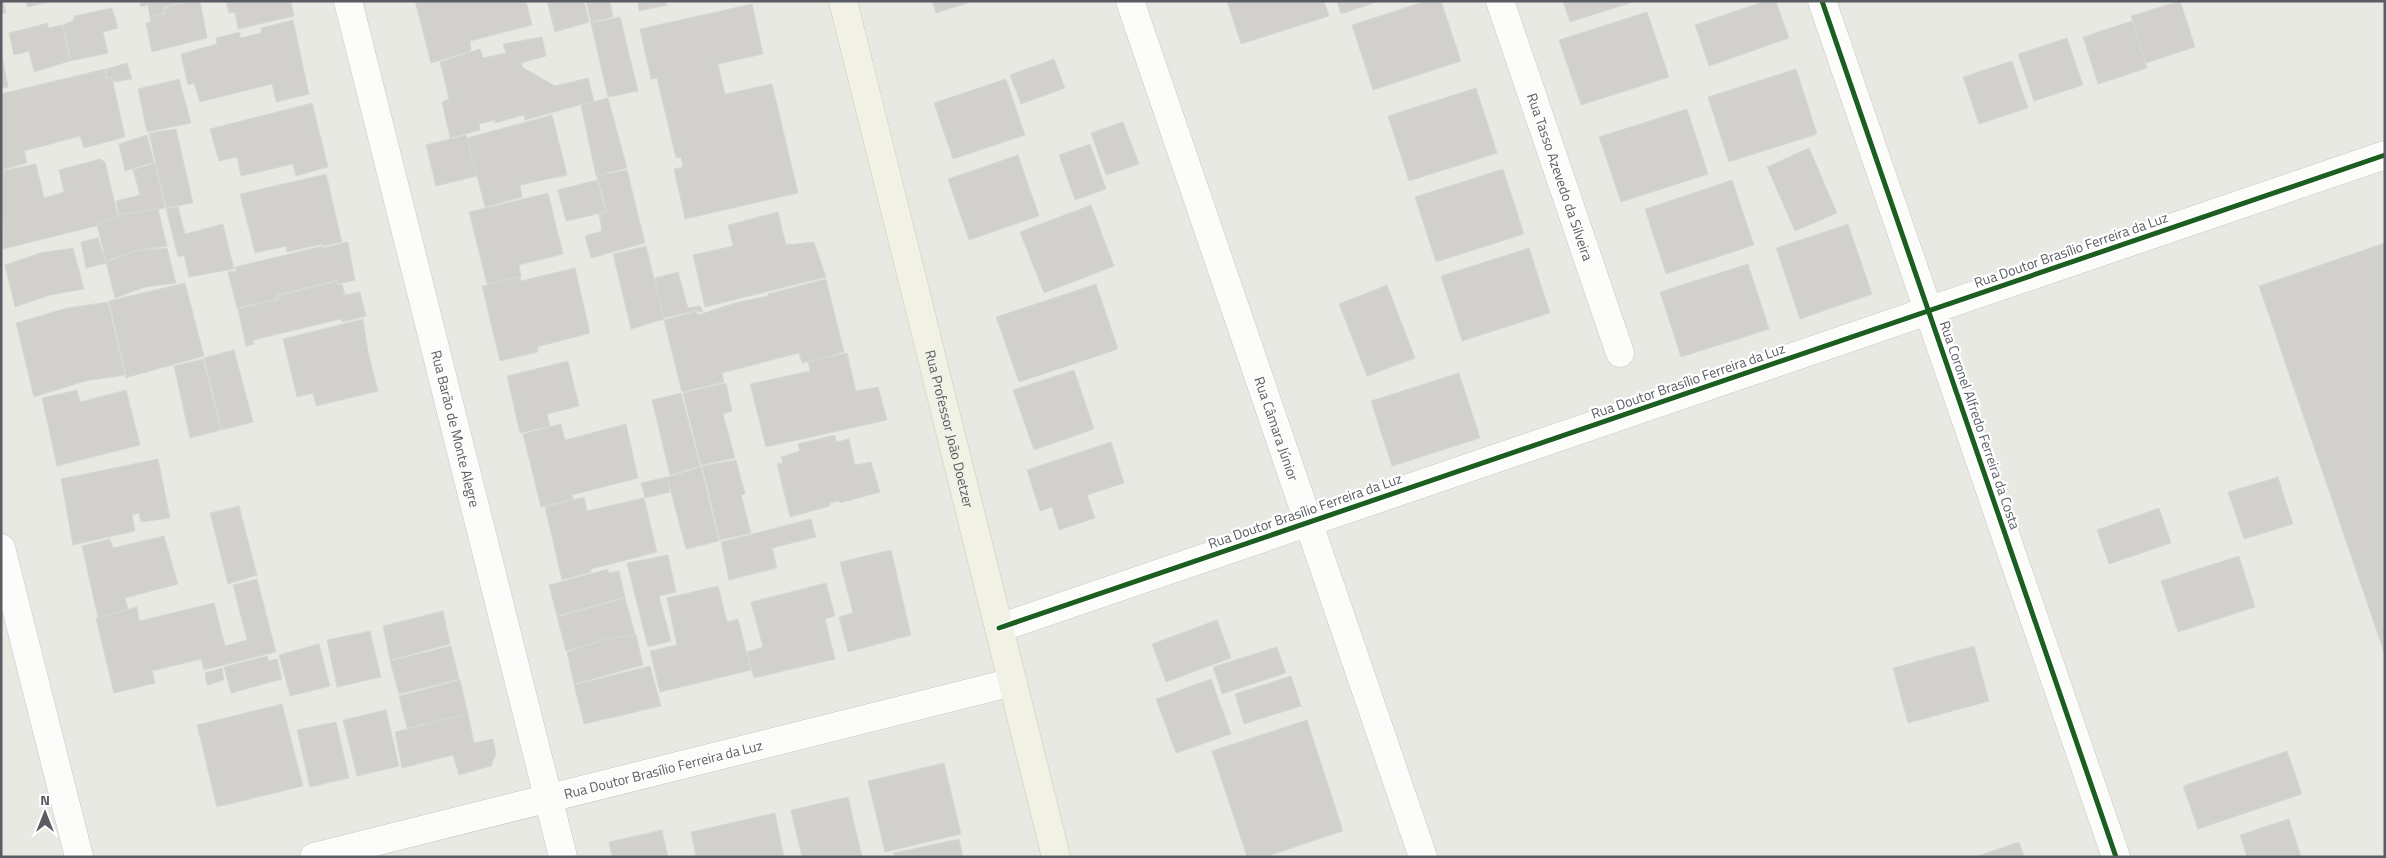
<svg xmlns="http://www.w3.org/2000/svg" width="2386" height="858" font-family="'Titillium Web',sans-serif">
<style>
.building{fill:#d1d0cd;stroke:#d8d8d2}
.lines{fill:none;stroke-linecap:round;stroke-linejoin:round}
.minor-casing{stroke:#c6c7c5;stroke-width:29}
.major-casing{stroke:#d2cbb0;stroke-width:29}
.minor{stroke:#fcfcfb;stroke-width:28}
.major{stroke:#f2f1e6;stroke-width:28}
.cycleway-casing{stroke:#fff;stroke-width:8}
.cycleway{stroke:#1b5e20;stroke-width:5}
.labels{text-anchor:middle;stroke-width:4.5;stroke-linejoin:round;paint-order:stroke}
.street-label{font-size:14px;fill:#595c62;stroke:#fff}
</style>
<rect width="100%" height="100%" fill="#e9e9e3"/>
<path class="building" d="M1,1H3L6,13L1,14Z
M25,1H52L28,7Z
M140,1H188L164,7V13L150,17L148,5L141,7Z
M191,1H200L207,38L152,52L146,23L151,22L150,17L165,14V8Z
M226,1H291L294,16L238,29L235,12L229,13Z
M415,1H526L532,25L470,41L471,51L431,63Z
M547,1H584L589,22L555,32Z
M586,1H610L613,17L591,22Z
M638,1H665L667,5L639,11Z
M932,1H974L936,13Z
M1227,1H1324L1329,16L1241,44Z
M1337,1H1379L1341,14Z
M1426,1H1441L1461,61L1373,90L1352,25Z
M1563,1H1636L1570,22Z
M1766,1H1776L1789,38L1709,66L1695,25Z
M2180,1L2195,47L2146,63L2131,16Z
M752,4L763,54L718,64L725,94L772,84L798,193L685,219L674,169L683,167L681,157L676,158L657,78L651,79L640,29Z
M112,8L118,28L103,32L108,53L71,61L63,25L74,20V16Z
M1647,12L1669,77L1581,105L1559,40Z
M620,17L638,91L608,97L591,23Z
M293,20L309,94L276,102L272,84L200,102L194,83L188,85L181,54L217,44L216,38L240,32V38L261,33V28Z
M2132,21L2147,68L2098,84L2083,37Z
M48,23V28L62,25L70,61L34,72L29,51L14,55L9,33Z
M542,37L546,56L521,63L522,67L555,86L588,78L594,101L525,120L524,115L495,123V120L479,124L480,130L450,138L442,102L449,99L440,62L480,49L483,58L506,53L503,44Z
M2067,38L2083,85L2034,101L2018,54Z
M1,50L8,87L1,88Z
M1054,59L1065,88L1021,104L1010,75Z
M2012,61L2028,108L1979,124L1963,77Z
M127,63L132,79L113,82L112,78H107L106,69Z
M105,69L106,79L112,78L125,137L84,148L80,136L24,151L27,163L1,170V94Z
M1796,69L1817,134L1729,162L1708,97Z
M179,79L191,123L147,132L138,89Z
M1006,79L1025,135L953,159L934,103Z
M1476,88L1497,153L1409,181L1388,116Z
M608,98L627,168L596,176L581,105Z
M312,103L328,167L296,176L293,164L241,176L237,157L219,161L210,129Z
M1687,109L1708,174L1621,202L1599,137Z
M552,115L567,175L520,185L522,197L485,207L467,138Z
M1123,122L1139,164L1106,175L1091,133Z
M176,129L193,203L166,208L149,133Z
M147,135L154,162L125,171L119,144Z
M466,135L477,176L436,186L426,145Z
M1090,144L1106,189L1075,200L1059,155Z
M1809,148L1837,213L1795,231L1767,167Z
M1018,155L1039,216L969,240L948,179Z
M100,159L105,162L118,216L96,226L3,249L1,171L36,164L44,198L64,192L59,170Z
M155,163L165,208L119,215L116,201L140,195L133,170Z
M1503,169L1524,234L1436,262L1415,197Z
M627,170L645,243L591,258L585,236L602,231L599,214L607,212L597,176Z
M326,174L342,242L323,246V244L287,252L286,246L255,253L240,194Z
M597,180L606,212L566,221L558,190Z
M1732,180L1754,245L1666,274L1645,209Z
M548,193L563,254L519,265L521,277L487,284L469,212Z
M1091,205L1114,266L1044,293L1020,232Z
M178,207L185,234L223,224L234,269L189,277L184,255L178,257L166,209Z
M158,209L167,246L135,251L106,261L97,225L125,213Z
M778,212L786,245L814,242L826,277L705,307L693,255L733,246L728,225Z
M1848,224L1872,294L1800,319L1776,248Z
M98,238L106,263L86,268L81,242Z
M348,242L355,280L338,284L337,280L277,295V299L237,308L228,272L237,271L235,267L323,246V248Z
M2385,243V655L2259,286Z
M646,246L664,319L631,329L613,254Z
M73,248L84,289L50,295L15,307L5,265L40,253Z
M167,248L176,283L145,287L115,298L106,262L136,251Z
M1529,248L1550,313L1462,341L1441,276Z
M1748,264L1769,329L1681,357L1660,292Z
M575,268L590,333L537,347L538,352L500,361L482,286L520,277L521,281Z
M678,272L688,308L700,306L703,311L698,312L697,310L663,318L655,278Z
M826,279L844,352L802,363L799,353L722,373L724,382L682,392L664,320L696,311L698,315L735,303L768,296V294Z
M337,281V285L342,284L345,295L360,292L366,316L342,322L341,319L253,340L254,344L246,346L238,309L279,299L277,296Z
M185,283L204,356L125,378L126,375L109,301Z
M1096,284L1118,349L1019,382L996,317Z
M1387,285L1415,358L1367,376L1339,304Z
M108,302L125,375L85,381L34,397L16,323L67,308Z
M363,319L368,352L378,391L316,406L313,393L297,397L283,339Z
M234,350L253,422L222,430L204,358Z
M847,353L856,391L878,387L887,420L766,447L750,384L810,371L808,361Z
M203,359L221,430L190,438L174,366Z
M568,361L579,406L547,414L550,426L520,433L507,376Z
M1074,370L1094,429L1034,450L1013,390Z
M1459,373L1480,438L1392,466L1371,401Z
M726,383L732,411L723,414L735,458L701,465L683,393Z
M77,390L80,402L126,390L140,445L57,466L42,398Z
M681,393L700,466L670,475L652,400Z
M561,424L565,440L626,424L638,478L572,495L573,499L541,507L523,434Z
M835,435L836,442L849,439L855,465L871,462L880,492L840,503L839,501L830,503V506L790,517L777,464L783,463L781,457L800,451L798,444Z
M1111,442L1124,483L1087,495L1095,518L1059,530L1052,507L1040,511L1027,470Z
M158,459L170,518L141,522L139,513L132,515L135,531L73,545L61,479Z
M736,460L745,494L741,495L751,533L720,540L702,466Z
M701,467L719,541L686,549L667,477Z
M667,477L670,492L645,498L641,483Z
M2278,477L2293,524L2244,539L2228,492Z
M584,497L587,511L644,498L657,552L591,569V572L562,580L545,507Z
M239,506L257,575L228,584L210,513Z
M2159,508L2171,543L2109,564L2097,530Z
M811,519L816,537L772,548L777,568L729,580L721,542Z
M164,536L178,584L125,598L128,609L98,618L82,546L110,539L113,548Z
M891,550L911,635L848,652L839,617L853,613L840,562Z
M668,555L676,592L659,596L671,641L648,647L627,563Z
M2239,556L2255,607L2178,632L2161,581Z
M608,569V573L619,571L625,597L557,616L549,585Z
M257,579L276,652L204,670L201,659L152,671L155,683L114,693L96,619L137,607L139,621L214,603L225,646L247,640L233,585Z
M826,583L835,616L825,619L835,659L754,678L747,652L763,647L751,602Z
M718,586L727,622L738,619L751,670L660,692L650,651L677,645L667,598Z
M625,598L635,634L603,640L566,651L557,617Z
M443,611L450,644L390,660L383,626Z
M1217,620L1231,658L1166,682L1152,644Z
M370,631L381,677L337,687L327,640Z
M636,634L643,665L574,684L567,652L603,640Z
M319,644L330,686L290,696L279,655Z
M451,646L459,679L399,694L390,661Z
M1974,646L1989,701L1908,723L1893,668Z
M1277,647L1286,673L1222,694L1213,667Z
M267,656L269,661L277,659L282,679L231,693L224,667Z
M650,666L661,706L584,724L574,685Z
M222,668L224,680L207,685L205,673Z
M1291,676L1301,706L1244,724L1235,694Z
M1211,679L1231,734L1176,753L1156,699Z
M460,680L468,714L407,728L399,696Z
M282,704L303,786L217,807L197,725Z
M386,710L399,766L357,776L343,720Z
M468,714L474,743L493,739L496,754L491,766L459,775L453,755L402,768L395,732Z
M1307,720L1343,831L1265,857H1247L1212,751Z
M336,722L349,778L310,787L297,730Z
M2287,751L2302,794L2198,829L2183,786Z
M944,763L961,834L885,852L868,781Z
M848,797L862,857H802L791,810Z
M775,813L784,857H696L691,832Z
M2289,819L2301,857H2247L2240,835Z
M662,830L668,857H612L609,842Z
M959,839L963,857H895L894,853Z
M2019,842L2024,857H1975Z"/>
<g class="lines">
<g class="minor-casing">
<g id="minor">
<path id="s1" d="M348,1L563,857"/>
<path id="s2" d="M1130,1L1423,857"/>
<path id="s3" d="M1500,1L1620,353"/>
<path d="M1822,1L2116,857"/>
<path d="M1,548L79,857"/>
<path d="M999,628L2385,155"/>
<path id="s4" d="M314,857L1013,682"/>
</g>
</g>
<g class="major-casing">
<g id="major">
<path id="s5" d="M843,1L1056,857"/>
</g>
</g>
<use href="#minor" class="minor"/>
<use href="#major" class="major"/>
<g class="cycleway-casing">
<path id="cycleway" d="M1822,1L2116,857
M999,628L2385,155"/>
</g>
<use href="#cycleway" class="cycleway"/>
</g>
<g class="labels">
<g class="street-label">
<text dy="5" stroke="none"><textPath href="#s3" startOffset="186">Rua Tasso Azevedo da Silveira</textPath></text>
<text transform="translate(2071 250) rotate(-19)" y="5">Rua Doutor Brasílio Ferreira da Luz</text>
<text transform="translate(1688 381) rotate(-19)" y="5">Rua Doutor Brasílio Ferreira da Luz</text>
<text transform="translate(1980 425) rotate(71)" y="5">Rua Coronel Alfredo Ferreira da Costa</text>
<text dy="5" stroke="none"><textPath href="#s1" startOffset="441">Rua Barão de Monte Alegre</textPath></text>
<text dy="5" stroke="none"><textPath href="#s5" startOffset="441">Rua Professor João Doetzer</textPath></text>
<text dy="5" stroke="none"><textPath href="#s2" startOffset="452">Rua Câmara Júnior</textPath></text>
<text transform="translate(1305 511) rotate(-19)" y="5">Rua Doutor Brasílio Ferreira da Luz</text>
<text dy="5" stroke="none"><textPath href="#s4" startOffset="360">Rua Doutor Brasílio Ferreira da Luz</textPath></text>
</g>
</g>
<rect width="2386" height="858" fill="none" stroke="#595c62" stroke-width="5"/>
<g transform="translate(45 813)" stroke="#ffffff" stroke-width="4" paint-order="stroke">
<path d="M0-4L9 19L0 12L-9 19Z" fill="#595c62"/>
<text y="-8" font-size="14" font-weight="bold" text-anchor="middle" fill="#595c62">N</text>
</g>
</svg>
